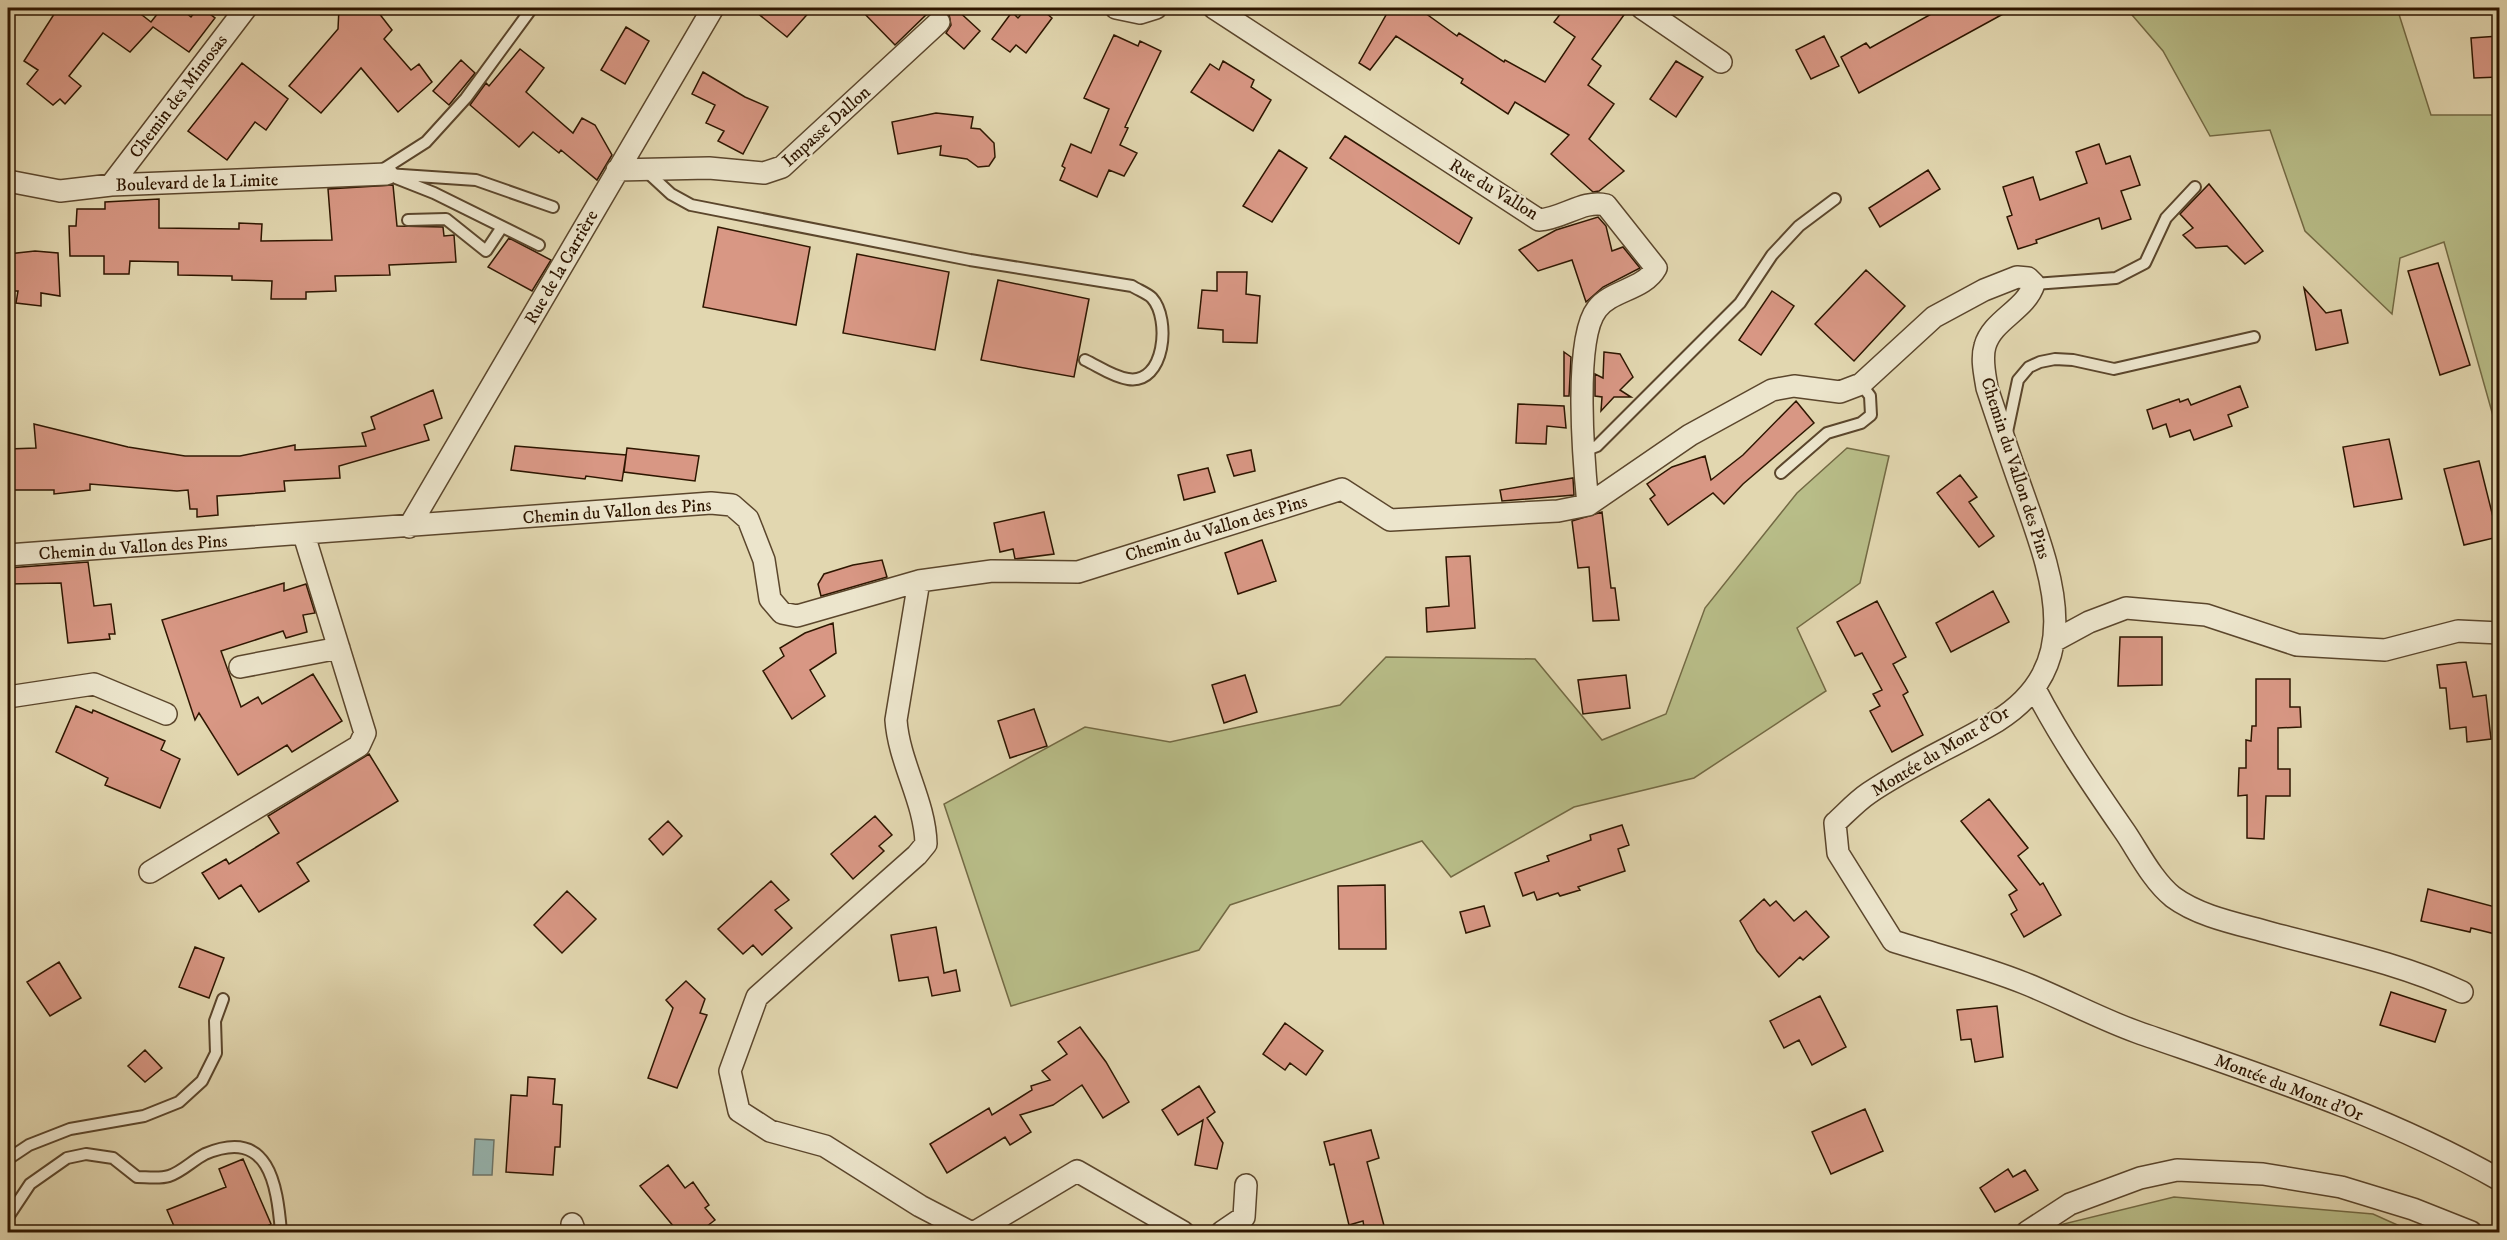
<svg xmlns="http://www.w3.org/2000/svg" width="2507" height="1240" font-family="'IM FELL DW Pica',serif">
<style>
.green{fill:#b8bd88;stroke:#736a44;stroke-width:1.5}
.water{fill:#97b8b4;stroke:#6d776c;stroke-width:1.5}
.building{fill:#d89784;stroke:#2e1600;stroke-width:1.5}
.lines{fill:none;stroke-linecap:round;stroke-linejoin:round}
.lane-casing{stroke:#5b462c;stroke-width:14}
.street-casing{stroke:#5b462c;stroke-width:24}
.lane{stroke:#ece5cc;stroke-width:10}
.street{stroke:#ece5cc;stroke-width:21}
.labels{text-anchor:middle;stroke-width:4.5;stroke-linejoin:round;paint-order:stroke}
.street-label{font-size:18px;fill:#2e1600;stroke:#ece5cc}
</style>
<rect width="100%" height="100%" fill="#e2d7b0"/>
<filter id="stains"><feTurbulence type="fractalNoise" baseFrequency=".00333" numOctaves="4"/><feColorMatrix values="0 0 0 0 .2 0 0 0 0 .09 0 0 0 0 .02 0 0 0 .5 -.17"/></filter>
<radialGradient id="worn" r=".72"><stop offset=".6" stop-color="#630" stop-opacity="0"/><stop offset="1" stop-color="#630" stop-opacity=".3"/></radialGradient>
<path class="green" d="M2126,8H2397L2431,115H2499V437L2444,242L2400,258L2392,314L2305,231L2270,130L2210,136L2163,51Z
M1847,448L1889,456L1860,583L1797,628L1826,691L1694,778L1574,807L1451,877L1422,841L1230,905L1199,950L1011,1006L944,804L1085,727L1170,742L1340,705L1386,657L1535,659L1602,740L1666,714L1705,608L1797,493Z
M2174,1197L2373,1214L2413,1232H2031Z"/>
<path class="water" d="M475,1139L494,1140L492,1175H473Z"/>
<path class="building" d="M58,8H133L151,22L162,8H180L191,17L198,8H202L215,18L189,52L153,27L130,52L103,33L69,76L81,86L65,104L60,99L53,105L27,84L38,70L24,61Z
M339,8H375L392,30L384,39L411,70L419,64L432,82L398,112L361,68L321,113L289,86L338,29Z
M751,8H813L787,37Z
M859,8H955L980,31L964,49L946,33L951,25L949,14L937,10L926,15L895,45Z
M1027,8H1040L1052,18L1026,53L1016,45L1010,52L992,39L1012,12L1018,18Z
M1390,8H1418L1457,36L1459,33L1504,62L1505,60L1545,82L1575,37L1554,22L1565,8H1629L1592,59L1601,66L1588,85L1614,104L1589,139L1624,171L1599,191L1593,192L1551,154L1569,135L1515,102L1508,114L1461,83L1463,79L1396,36L1370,70L1359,63Z
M1942,8H2014L1859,93L1841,57L1866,43L1870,48Z
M626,27L649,41L625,84L601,70Z
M1114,35L1138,46L1140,41L1161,51L1125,127L1128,128L1120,145L1137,153L1124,176L1109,170L1097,197L1060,180L1065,168L1062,166L1071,144L1091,153L1109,109L1084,98Z
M1824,36L1839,66L1811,79L1796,50Z
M2499,36V77L2474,78L2471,38Z
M520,49L544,68L526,92L573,133L582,118L595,125L612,155L597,180L561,150L559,153L533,132L519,147L470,105L486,83L489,86Z
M461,60L475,73L449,105L433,91Z
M1223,61L1254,80L1251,87L1271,100L1253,131L1191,92L1210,64L1219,70Z
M1676,61L1703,77L1676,117L1650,99Z
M242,63L288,99L266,130L255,122L227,160L188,131Z
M703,72L745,97L768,107L743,154L718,141L724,131L706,123L715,105L692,94Z
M936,113L973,117L971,128L980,129L994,143L995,157L989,166L978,167L967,159L940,155L941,146L898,154L892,122Z
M1345,136L1472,218L1459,244L1330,158Z
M2099,144L2106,164L2130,156L2140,185L2121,191L2131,219L2102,229L2099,218L2036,240L2037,243L2018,249L2007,217L2012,215L2003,187L2033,177L2040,200L2087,183L2076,152Z
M1279,150L1307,168L1272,222L1243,206Z
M1928,170L1940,189L1880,227L1869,208Z
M2209,184L2263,251L2245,264L2227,246L2196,248L2183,235L2193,228L2180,214Z
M393,185L397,226L443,227L444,236L454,235L456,262L389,265L390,275L335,276L336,291L306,292V299H271L272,281L232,280V276L178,275V262L130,261L129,274H104V256H70L69,226H76L77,209H105V202L159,199V228L239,229V223L262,224L261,241L332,240L328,189Z
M1598,217L1606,226L1612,251L1623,247L1640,268L1603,287L1586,302L1572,260L1538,271L1519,250L1556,230Z
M718,227L810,247L796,325L703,307Z
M509,238L551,260L532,291L488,267Z
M35,251L58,253L60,296L41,293V306L16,303L18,291H13V285L8,284V254Z
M857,254L949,272L935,350L843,333Z
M2438,263L2470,365L2440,375L2408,271Z
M1866,270L1905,306L1854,361L1815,324Z
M1217,272H1247L1246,294L1260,296L1257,343L1223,342V330L1198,328L1202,290L1217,291Z
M998,280L1089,299L1074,377L981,360Z
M2304,288L2326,313L2341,310L2348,343L2316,350Z
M1772,291L1794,306L1761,355L1739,340Z
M1564,352L1571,357L1569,396H1564Z
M1604,352L1620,354L1633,377L1620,390L1631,397H1614L1601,411L1602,397L1595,396V374L1603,378Z
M2240,386L2248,407L2228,415L2232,426L2194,440L2190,430L2170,437L2166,424L2153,429L2147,410L2179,399L2180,402L2188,399L2191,405Z
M433,390L442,418L424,425L429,440L339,466L340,478L284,481L285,491L217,496L218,515L197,517V509H190L188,490L177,491L90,484V490L54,494V490H8V449L36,448L34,424L128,447L185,456H240L295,445V450L366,446L362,433L375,429L371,417Z
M1796,401L1814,423L1743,484L1724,504L1713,493L1668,525L1650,499L1655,495L1647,484L1672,467L1705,456L1711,480L1743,455Z
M1518,404L1564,406L1566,428L1547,426L1546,444L1516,443Z
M2389,439L2402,499L2354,507L2343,447Z
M515,446L626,455L622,481L586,476L585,479L511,470Z
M627,448L699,456L695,481L624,472Z
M1251,450L1255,471L1234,476L1227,455Z
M2479,461L2498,537L2464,545L2444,469Z
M1208,468L1215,492L1184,500L1178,475Z
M1960,475L1977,497L1969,502L1994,536L1979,547L1937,493Z
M1573,478L1574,495L1502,501L1500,490Z
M1044,512L1054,554L1015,559L1013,549L1000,552L994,523Z
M1602,512L1611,588H1615L1619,620L1593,621L1589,567L1578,568L1572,521Z
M1262,540L1276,581L1238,594L1225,553Z
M1470,556L1475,628L1427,632L1426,608L1449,606L1446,557Z
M882,560L887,577L821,596L818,584L824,574L853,565Z
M88,562L94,606L111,604L115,634H109L110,639L68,643L61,583L8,584V568Z
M284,583V591L306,584L315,613L303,615L307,632L286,638L283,631L221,651L241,707L258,697L262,704L313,674L342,721L292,752L287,745L238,775L199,713L195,720L162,620Z
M1993,591L2009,622L1951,652L1936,623Z
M1877,601L1906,657L1893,664L1908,692L1903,695L1923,735L1892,752L1870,711L1880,706L1873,694L1882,690L1862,653L1855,656L1837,622Z
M833,623L836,653L810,670L825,696L792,719L763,671L784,656L780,648L805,633Z
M2120,637H2162V685L2118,686Z
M2466,662L2473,697L2486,695L2491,739L2467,742L2466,727L2450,729L2446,688H2440L2437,665Z
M1245,675L1257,712L1224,723L1212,685Z
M1626,675L1630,708L1583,714L1578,680Z
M2256,679H2290V707H2300L2301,727L2278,728V769H2290V796H2266L2264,839L2247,838V795L2238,796L2239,768H2246V740L2251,741L2252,726H2256Z
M76,706L92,713L93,710L165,741L161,750L180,759L160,808L105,785L108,778L56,752Z
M1034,709L1047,746L1010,758L998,721Z
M369,754L398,801L297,863L309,881L259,912L241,885L219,899L202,873L226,859L229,864L279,833L268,816Z
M1989,799L2028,848L2018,856L2040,885L2043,883L2061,915L2024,937L2011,914L2017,910L2009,895L2017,890L1961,821Z
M875,816L892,835L879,846L884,851L853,879L831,854Z
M668,821L682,836L663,855L649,839Z
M1622,825L1629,845L1618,849L1625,871L1578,887L1580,890L1560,896L1558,893L1537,900L1534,892L1523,896L1515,873L1549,861L1547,856L1591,840L1590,835Z
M771,881L789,900L775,910L792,928L762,955L753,945L743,954L718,929Z
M1385,885L1386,949H1339L1338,886Z
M2428,889L2499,908V935L2471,928L2470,932L2421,921Z
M567,891L596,919L562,953L534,925Z
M1764,899L1770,906L1776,901L1794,921L1806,911L1829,937L1803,960L1800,957L1779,977L1757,951L1740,921Z
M1484,906L1490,926L1466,933L1460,912Z
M936,927L944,973L956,970L960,991L932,996L928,977L899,981L891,935Z
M195,947L224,958L209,998L179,987Z
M59,962L81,998L50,1016L27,982Z
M686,981L705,999L700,1013L707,1015L677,1088L648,1078L673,1008L666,1000Z
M2391,992L2446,1010L2435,1042L2380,1025Z
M1820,996L1846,1047L1812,1065L1799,1040L1784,1048L1770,1021Z
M1997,1006L2003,1057L1975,1062L1971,1039L1961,1040L1957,1010Z
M1285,1023L1323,1051L1306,1075L1290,1063L1285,1070L1263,1054Z
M1080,1027L1106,1062L1129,1102L1103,1118L1082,1085L1053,1105L1020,1115L1031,1132L1010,1145L1005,1137L947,1173L930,1144L989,1108L992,1115L1032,1090L1031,1086L1050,1080L1042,1071L1067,1054L1058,1042Z
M145,1050L162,1068L145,1082L128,1066Z
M528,1077L555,1079L553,1104L562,1105L560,1147H555L553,1175L506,1172L511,1095L527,1096Z
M1199,1086L1215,1112L1207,1118L1223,1143L1217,1169L1195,1165L1203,1120L1178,1135L1162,1110Z
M1865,1109L1883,1151L1831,1174L1812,1132Z
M1371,1130L1379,1158L1367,1162L1386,1233H1365L1363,1221L1349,1225L1334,1164L1330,1165L1324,1142Z
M243,1159L271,1224L255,1233H177L167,1210L226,1187L219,1169Z
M668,1165L685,1188L693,1182L709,1205L705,1208L715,1220L698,1233H679L640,1186Z
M2008,1169L2013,1177L2025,1170L2038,1190L1995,1212L1980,1188Z"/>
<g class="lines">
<g class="lane-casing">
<path id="lane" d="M645,170L671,194L691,205L970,260L1132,286C1138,290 1147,293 1152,298C1171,319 1165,385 1128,379C1113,377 1098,366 1085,360
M379,172L426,142L466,98L532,8
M387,174L476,180L553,207
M396,178L434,193L539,245
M408,220L446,219L486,251L502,227
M2034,284L2116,278L2145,263L2166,218L2195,187
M2007,432L2018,380L2029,367L2040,362L2055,359L2073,360L2114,369L2254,337
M1584,451L1597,446L1740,303L1772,255L1799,226L1835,199
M1781,473L1827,433L1861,423L1871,415L1870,396L1861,384
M8,1159L29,1145L70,1129L144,1116L179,1102L202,1081L216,1053L215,1021L223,999
M8,1217L30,1184L67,1158L86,1154L113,1158L137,1177C146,1177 160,1179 169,1176C182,1172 193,1160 205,1154C269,1127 277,1184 281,1232"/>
</g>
<g class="street-casing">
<path id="street" d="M1116,8L1140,13L1156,8
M1214,8L1539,220C1562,219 1584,199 1606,205L1656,268C1644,290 1611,290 1597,309C1573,339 1584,465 1588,505
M1642,8L1721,62
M617,170L709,168L764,173L782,167L939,22
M8,181L60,191L111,185L387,174
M111,185L246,8
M409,527L713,8
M8,555L711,503L732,505L748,519L764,560L770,599L782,613L797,616L919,581L992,571L1078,572L1342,489L1390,520L1558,511L1588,505L1690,435L1772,390L1794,386L1840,392L1861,384L1934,317L1984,290L2017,277L2028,278L2034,284C2026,310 1992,320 1985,346C1981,359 1985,375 1987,388C1999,424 2011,460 2024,496C2052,576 2087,665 1997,721C1955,746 1910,765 1869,793C1857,801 1846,813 1835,823L1838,853L1893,941C1937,955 1982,966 2024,983C2062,998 2098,1018 2137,1032C2260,1075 2386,1115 2500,1180
M919,581L896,720C899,763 925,801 926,844L917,855L757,997L730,1071L739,1111L770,1131L825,1146L920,1206L970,1232
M2054,641L2089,622L2126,608L2206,615L2297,645L2385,650L2458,631L2500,633
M240,667L339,648
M2035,689C2062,741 2094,787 2127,835C2140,855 2154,882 2173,897C2200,917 2239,924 2271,933C2335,950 2402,964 2462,992
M8,697L94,684L166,714
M150,872L359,746L365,733L304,535
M572,1224L575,1232
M975,1232L1077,1171L1183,1232
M1222,1232L1244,1217L1246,1185
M2027,1232L2070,1204L2140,1178L2177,1170L2263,1174L2341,1187L2413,1209L2471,1232"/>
</g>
<use href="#lane" class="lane"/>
<use href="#street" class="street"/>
</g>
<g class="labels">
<g class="street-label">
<text transform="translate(178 96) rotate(-53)" y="6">Chemin des Mimosas</text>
<text transform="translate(826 126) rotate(-42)" y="6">Impasse Dallon</text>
<text transform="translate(197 182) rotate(-2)" y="6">Boulevard de la Limite</text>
<text transform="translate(1494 189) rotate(31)" y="6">Rue du Vallon</text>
<text transform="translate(561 267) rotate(-60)" y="6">Rue de la Carrière</text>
<text transform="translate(2016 468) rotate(72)" y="6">Chemin du Vallon des Pins</text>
<text transform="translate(617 511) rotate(-4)" y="6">Chemin du Vallon des Pins</text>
<text transform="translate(1216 528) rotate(-17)" y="6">Chemin du Vallon des Pins</text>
<text transform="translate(133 547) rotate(-4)" y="6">Chemin du Vallon des Pins</text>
<text transform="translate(1940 751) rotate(-31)" y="6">Montée du Mont d'Or</text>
<text transform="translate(2289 1087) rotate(21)" y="6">Montée du Mont d'Or</text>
</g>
</g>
<rect width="2507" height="1240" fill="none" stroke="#e2d7b0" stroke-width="30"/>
<rect x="9" y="9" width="2489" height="1222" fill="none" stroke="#2e1600" stroke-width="3"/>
<rect x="15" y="15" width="2477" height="1210" fill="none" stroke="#2e1600" stroke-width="1.5"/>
<rect width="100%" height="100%" filter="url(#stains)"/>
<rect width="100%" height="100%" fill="url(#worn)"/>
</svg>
